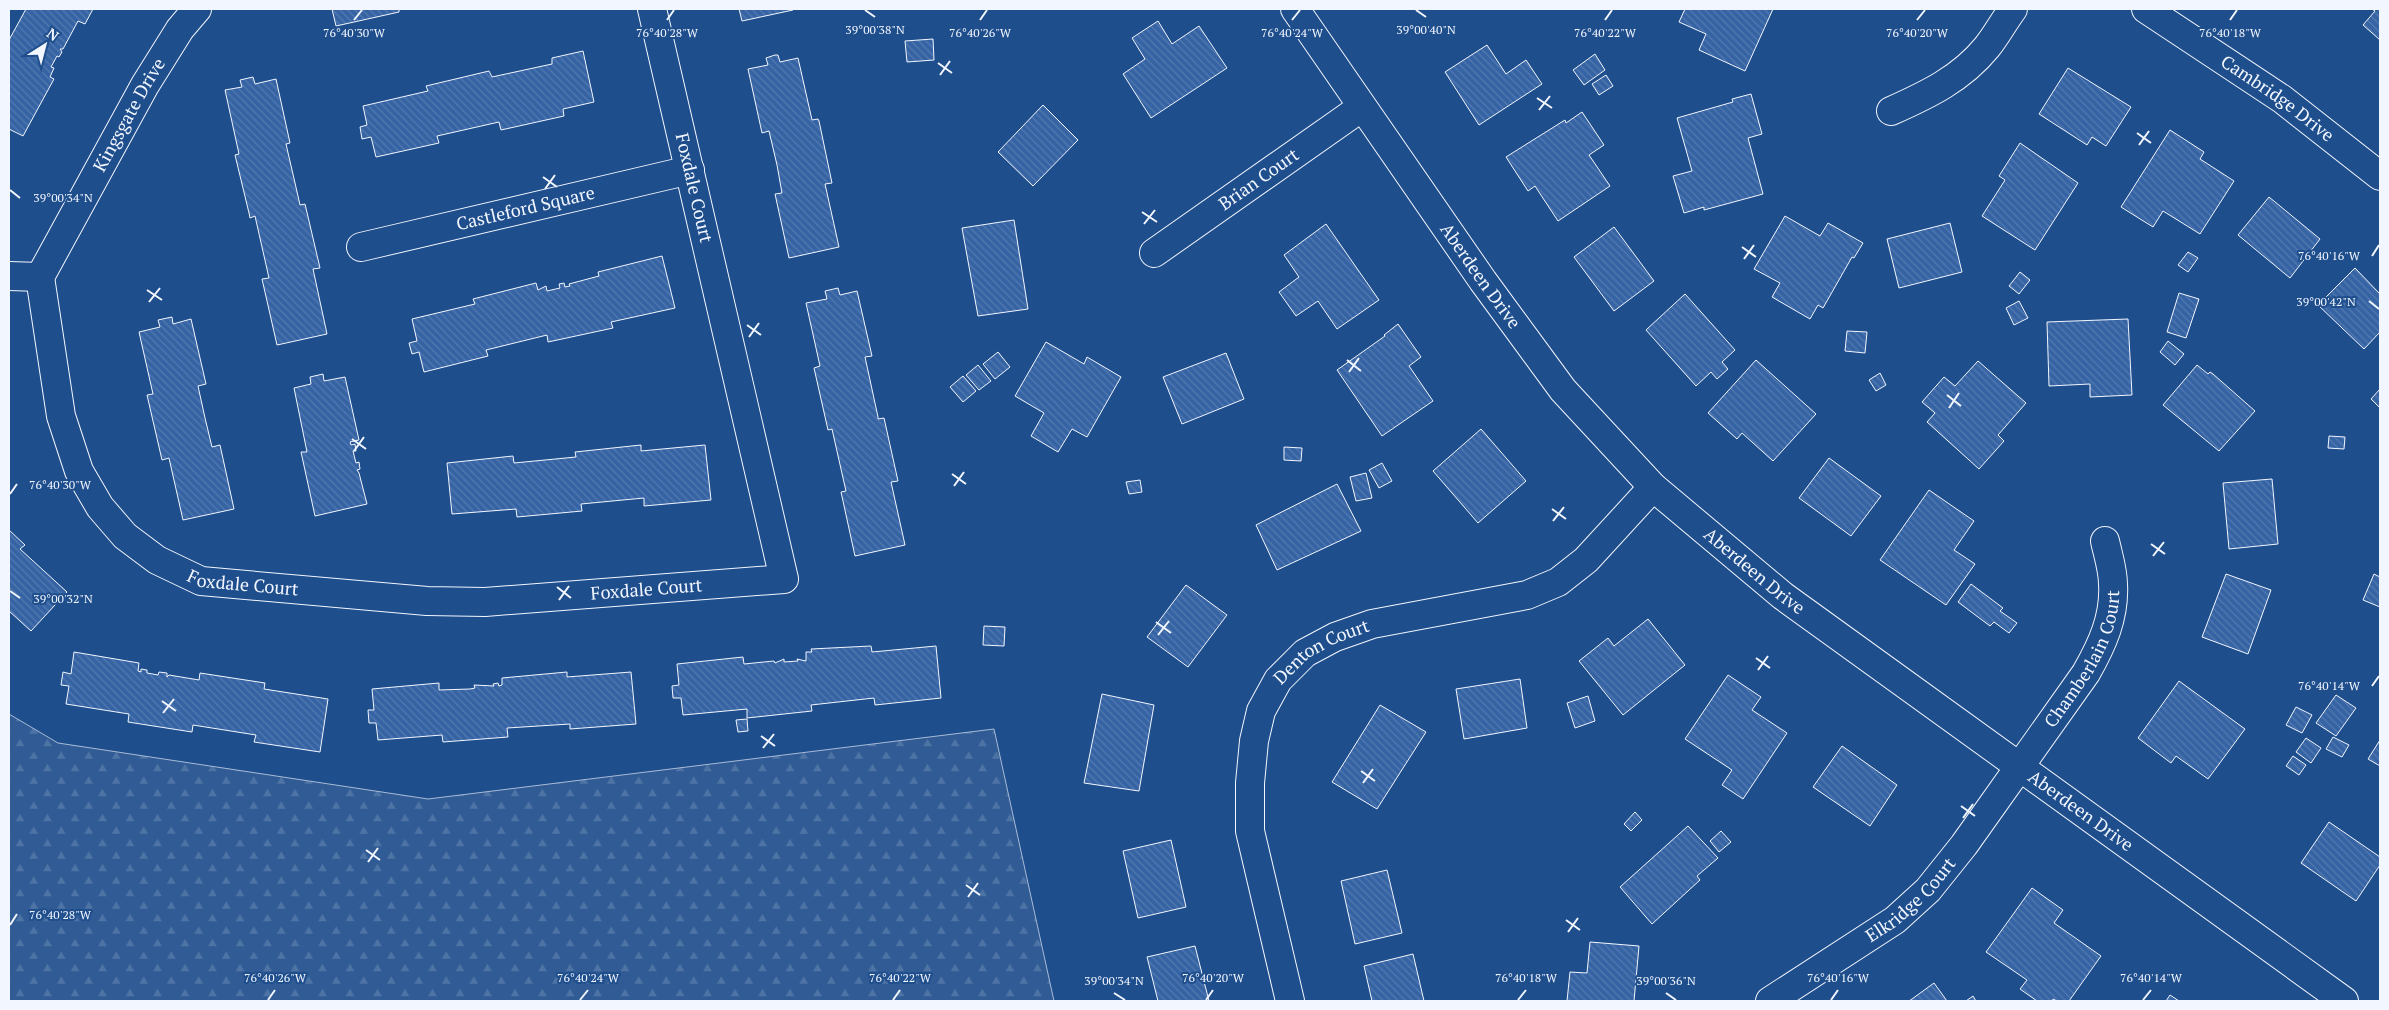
<svg xmlns="http://www.w3.org/2000/svg" width="2389" height="1010" font-family="'PT Serif',serif">
<style>
.forest{fill:url(#forest-firs);stroke:#a8bbd7}
.building{fill:url(#building-back-hatch);stroke:#f2f6ff}
.lines{fill:none;stroke-linecap:round;stroke-linejoin:round}
.street-casing{stroke:#f2f6ff;stroke-width:30}
.street{stroke:#1f4e8c;stroke-width:28}
.ticks{fill:none;stroke:#f2f6ff;stroke-width:2}
.labels{text-anchor:middle;stroke-width:4;stroke-linejoin:round;paint-order:stroke}
.street-label{font-size:18px;fill:#f2f6ff;stroke:#1f4e8c}
.ticks-label{font-size:12px;text-anchor:middle;fill:#f2f6ff;stroke:#1f4e8c;stroke-width:4;stroke-linejoin:round;paint-order:stroke}
</style>
<defs>
<pattern id="forest-firs" width="22" height="20" patternUnits="userSpaceOnUse" patternTransform="scale(1.25)"><rect width="22" height="20" fill="#305b95"/><path d="M5 1l3.5 6h-7zM16 11l3.5 6h-7z" fill="#4e73a5"/></pattern>
<pattern id="building-back-hatch" width="6" height="6" patternUnits="userSpaceOnUse" patternTransform="scale(1.25)"><rect width="6" height="6" fill="#3563a3"/><path d="M-1 5l2 2M0 0l6 6M5-1l2 2" fill="none" stroke="#537ab1"/></pattern>
</defs>
<rect width="100%" height="100%" fill="#1f4e8c"/>
<path class="forest" d="M9,714L58,743L428,799L994,729L1054,1001H9Z"/>
<path class="building" d="M26,9H93L85,24L78,21L63,49H60L62,52L59,57L57,56L51,67L54,68L50,77L54,79L23,136L9,129V40Z
M332,9H399V12L336,26Z
M739,9H793V10L742,21Z
M1685,9H1773L1745,71L1699,50L1706,34L1679,22Z
M2372,9H2380V40L2363,25L2375,11Z
M1158,21L1172,44L1199,26L1227,68L1151,118L1123,74L1145,59L1132,38Z
M933,39L934,60L907,62L905,41Z
M1487,45L1506,74L1526,60L1542,84L1479,125L1445,72Z
M583,51L594,102L563,109L564,116L501,130L499,122L437,136L439,143L376,157L371,137L362,139L360,127L367,125L363,106L428,91L426,86L489,71L492,77L552,64V58Z
M1595,54L1605,70L1584,85L1573,70Z
M775,55H778L780,62L798,58L812,120L818,119L819,121L832,183L825,184L839,247L789,258L775,194L782,193L777,165L769,131L762,133L748,69L768,65L766,58Z
M2068,68L2131,107L2106,146L2092,137L2087,145L2039,114Z
M1606,75L1613,86L1599,95L1592,84Z
M253,77L255,84L276,79L290,143L286,144L295,183L300,205L305,204L320,268L313,269L327,334L277,345L262,279L269,278L255,216L250,218L249,213L235,155L239,154L225,90L242,87L240,80Z
M1751,94L1762,134L1748,138L1763,194L1704,210V207L1684,213L1673,176L1692,171L1677,118L1733,102L1732,99Z
M1043,105L1078,140L1033,186L998,152Z
M1582,112L1604,145L1589,155L1610,186L1558,221L1535,186L1528,191L1506,157L1565,120L1566,123Z
M2170,130L2204,152L2200,159L2234,181L2200,234L2163,211L2153,227L2121,207Z
M2020,143L2078,183L2035,250L1982,216L2005,180L1999,176Z
M2269,197L2320,239L2290,278L2238,235Z
M1785,216L1820,236L1828,223L1863,243L1854,258L1852,257L1823,308L1818,305L1810,319L1772,297L1780,283L1754,269Z
M1014,220L1028,309L978,316L962,228Z
M1950,223L1962,272L1899,288L1887,239Z
M1326,224L1379,300L1337,329L1318,301L1296,316L1279,292L1299,277L1284,255Z
M1614,227L1654,281L1614,311L1574,257Z
M2188,252L2198,258L2188,272L2178,265Z
M662,256L675,308L611,322L613,328L548,342L547,335L486,350L488,356L424,372L419,352L412,354L409,343L417,341L412,319L475,304L473,299L536,283L538,290L546,286L547,291L560,288L559,284L564,283L565,287L570,286L569,284L599,276L598,272Z
M2355,268L2380,294V332L2364,349L2318,305Z
M2020,272L2030,280L2019,294L2009,286Z
M838,288L840,295L857,291L872,356L865,357L878,417V419L884,418L898,481L891,482L905,545L855,556L841,492L846,491L841,469L832,429L828,430L814,368L820,366L806,303L827,299L825,291Z
M2179,293L2199,299L2186,338L2167,332Z
M1685,294L1735,350L1722,362L1728,369L1717,379L1711,372L1696,386L1646,330Z
M2019,301L2028,318L2014,325L2006,308Z
M172,317L173,324L191,319L206,384L198,386L205,418L212,447L220,445L234,509L183,520L169,458L162,460L147,395L153,394L139,332L160,327L158,320Z
M2128,319L2132,395L2090,397V384L2049,386L2047,322Z
M1398,324L1421,357L1409,366L1433,401L1382,436L1337,370L1385,336L1384,335Z
M1847,331L1867,332L1865,353L1845,351Z
M2168,341L2184,354L2175,365L2160,352Z
M1046,342L1084,364L1087,357L1121,377L1087,437L1072,429L1058,452L1031,436L1044,413L1015,396Z
M998,352L1010,367L995,379L983,364Z
M1226,353L1244,399L1182,424L1163,377Z
M1756,360L1816,414L1773,461L1742,433L1737,439L1708,413Z
M1978,361L2026,403L1998,435L2004,441L1979,469L1927,422L1935,413L1922,402L1944,377L1955,386Z
M978,365L991,381L979,390L966,375Z
M2197,365L2208,374L2210,372L2213,374L2255,411L2219,451L2163,405Z
M1880,373L1886,385L1876,391L1869,380Z
M323,374L324,381L345,377L359,440L350,442L351,445L355,444L356,451H353L356,463L359,462L360,469L357,470L359,473L367,504L315,516L301,452H307L294,388L311,384L310,377Z
M963,376L976,391L963,402L950,387Z
M2380,389V408L2371,399Z
M1481,429L1526,481L1478,523L1433,471Z
M2329,436L2345,437L2344,449L2328,448Z
M641,445V451L705,445L711,500L644,506V498L581,504L582,511L517,517L516,509L452,514L447,463L513,456L514,463L576,457L575,452Z
M1284,447L1302,448L1301,461L1284,460Z
M1829,458L1881,496L1851,536L1799,498Z
M1382,463L1392,481L1379,488L1369,470Z
M1366,473L1372,498L1356,501L1350,477Z
M2272,479L2278,544L2229,549L2223,483Z
M1140,480L1142,492L1129,494L1126,482Z
M1337,484L1361,531L1277,570L1256,525Z
M1929,490L1974,521L1954,550L1975,564L1946,605L1880,560Z
M9,530L25,545L20,549L67,592L31,631L9,611Z
M2226,574L2271,590L2248,654L2202,637Z
M2374,574L2380,577V607L2363,600Z
M1971,584L2003,608L2000,611L2017,623L2009,633L1994,622L1990,626L1958,602Z
M1186,585L1227,615L1188,667L1147,637Z
M1648,619L1685,665L1623,715L1579,661L1608,638L1614,646Z
M984,626L1005,627L1004,646L983,645Z
M871,646L872,652L936,646L941,698L875,705L874,698L811,705L812,711L747,718V709L683,715L681,698H673L672,686L679,685L677,664L743,657L744,664L774,661L775,663L784,659V662L798,661L797,659L806,661V652H812L811,649Z
M74,652L139,663L138,671L141,672V669L147,670V673L158,675L159,672L167,673V677L169,675L199,680L200,673L265,683L264,689L328,699L320,752L254,742L256,735L193,725L192,732L128,722L129,714L66,704L69,686L61,685L63,672L71,674Z
M567,672V677L631,672L636,724L570,729V724L507,728L508,737L443,742L442,735L378,740L376,723H369L368,710H374L372,689L439,683V690L470,689L475,688L474,685L494,686L493,684L498,683L499,686L502,685V678Z
M1728,675L1761,697L1752,710L1787,733L1743,799L1722,785L1732,770L1685,739Z
M1520,679L1527,728L1464,739L1456,689Z
M2179,681L2245,729L2208,779L2176,756L2171,763L2138,738Z
M1102,694L1154,705L1139,791L1084,783Z
M2336,695L2356,708L2336,736L2316,723Z
M1588,696L1595,721L1575,728L1567,703Z
M1380,705L1426,732L1377,809L1332,782Z
M2296,707L2312,715L2302,733L2286,725Z
M747,719L748,731L738,732L736,720Z
M2333,737L2349,745L2342,757L2326,749Z
M2306,738L2321,748L2311,763L2296,752Z
M2380,740V766L2368,759Z
M1842,746L1897,785L1870,826L1813,787Z
M2293,756L2306,765L2299,775L2286,766Z
M1635,812L1642,820L1631,831L1624,824Z
M2329,822L2380,857V865L2356,901L2301,863Z
M1688,826L1718,858L1697,876L1700,880L1652,924L1620,887Z
M1721,831L1731,842L1719,852L1710,841Z
M1171,840L1186,907L1138,918L1123,851Z
M1387,870L1402,933L1355,944L1341,881Z
M2032,888L2063,910L2054,923L2101,956L2069,1001H2057L2053,999L2052,1001H2037L2020,989L2027,980L1986,952Z
M1590,942L1639,946L1634,1001H1567L1570,972L1587,973Z
M1195,946L1209,1001H1158L1147,957Z
M1413,954L1424,1001H1372L1364,966Z
M1934,983L1947,1001H1909L1912,999Z
M2170,995L2179,1001H2166Z
M1973,996L1976,1001H1966Z"/>
<g class="lines">
<g class="street-casing">
<g id="street">
<path id="s1" d="M1295,9L1483,281L1563,390L1653,487L1783,596L2344,1001"/>
<path id="s2" d="M2146,9L2282,99L2380,176"/>
<path d="M1891,111C1927,95 1961,79 1987,47C1996,36 2004,21 2013,9"/>
<path id="s3" d="M361,247L690,170"/>
<path id="s4" d="M1154,253L1362,107"/>
<path d="M9,276L40,277"/>
<path id="s5" d="M40,277L61,416L79,471L100,507L125,536L157,560L201,581L427,601L485,602L784,579L652,9"/>
<path id="s6" d="M40,277L145,85L180,29L197,9"/>
<path id="s7" d="M1290,1001L1250,831V783L1254,741L1261,711L1278,680L1305,653L1335,637L1372,624L1527,595L1558,582L1586,560L1653,487"/>
<path id="s8" d="M1770,1001L1895,920L1928,890L1964,845L2086,673C2102,645 2115,617 2113,584C2113,570 2108,555 2105,541"/>
</g>
</g>
<use href="#street" class="street"/>
</g>
<path class="ticks" d="M865,10L875,17M1416,10L1426,17M354,20L362,10M667,20L674,10M980,20L987,10M1292,20L1300,10M1605,20L1612,10M1917,20L1925,10M2230,20L2237,10M938,63L952,73M940,75L950,61M1537,98L1552,108M1539,110L1550,96M2137,133L2151,143M2139,145L2149,131M543,177L557,187M545,189L555,175M10,190L20,198M1142,212L1157,222M1144,224L1155,210M1742,247L1756,257M2372,256L2379,245M1744,259L1754,245M147,290L162,300M2369,301L2379,309M149,302L160,288M747,325L761,335M749,337L759,323M1347,360L1361,371M1349,372L1359,358M1947,395L1961,406M1949,408L1959,393M352,439L366,449M354,451L364,437M952,474L966,484M954,486L964,472M10,494L17,484M1552,509L1566,519M1553,521L1564,507M2151,544L2165,554M2153,556L2164,542M557,587L571,598M10,591L20,598M559,600L569,586M1156,622L1171,633M1158,635L1169,621M1756,658L1770,668M1758,670L1768,656M2372,686L2379,676M162,701L176,711M163,713L174,699M761,736L775,746M763,748L774,734M1361,771L1375,781M1363,783L1373,769M1961,806L1975,816M1963,818L1973,804M366,850L380,860M368,862L378,848M966,885L980,895M968,897L978,883M1566,920L1580,930M10,925L17,914M1568,932L1578,918M1114,993L1125,1000M1666,993L1676,1000M268,1000L275,990M580,1000L588,990M893,1000L900,990M1206,1000L1213,990M1518,1000L1526,990M1831,1000L1838,990M2143,1000L2151,990"/>
<g class="labels">
<g class="street-label">
<text dy="6" stroke="none"><textPath href="#s2" startOffset="159">Cambridge Drive</textPath></text>
<text dy="6" stroke="none"><textPath href="#s6" startOffset="185">Kingsgate Drive</textPath></text>
<text dy="6" stroke="none"><textPath href="#s4" startOffset="128">Brian Court</textPath></text>
<text transform="translate(694 188) rotate(77)" y="6">Foxdale Court</text>
<text dy="6" stroke="none"><textPath href="#s3" startOffset="169">Castleford Square</textPath></text>
<text dy="6" stroke="none"><textPath href="#s1" startOffset="325">Aberdeen Drive</textPath></text>
<text dy="6" stroke="none"><textPath href="#s1" startOffset="730">Aberdeen Drive</textPath></text>
<text dy="6" stroke="none"><textPath href="#s5" startOffset="409">Foxdale Court</textPath></text>
<text dy="6" stroke="none"><textPath href="#s5" startOffset="814">Foxdale Court</textPath></text>
<text dy="6" stroke="none"><textPath href="#s7" startOffset="384">Denton Court</textPath></text>
<text dy="6" stroke="none"><textPath href="#s8" startOffset="474">Chamberlain Court</textPath></text>
<text dy="6" stroke="none"><textPath href="#s1" startOffset="1135">Aberdeen Drive</textPath></text>
<text dy="6" stroke="none"><textPath href="#s8" startOffset="174">Elkridge Court</textPath></text>
</g>
</g>
<g class="ticks-label">
<text x="875" y="34">39°00'38"N</text>
<text x="1426" y="34">39°00'40"N</text>
<text x="354" y="37">76°40'30"W</text>
<text x="667" y="37">76°40'28"W</text>
<text x="980" y="37">76°40'26"W</text>
<text x="1292" y="37">76°40'24"W</text>
<text x="1605" y="37">76°40'22"W</text>
<text x="1917" y="37">76°40'20"W</text>
<text x="2230" y="37">76°40'18"W</text>
<text x="63" y="202">39°00'34"N</text>
<text x="2329" y="260">76°40'16"W</text>
<text x="2326" y="306">39°00'42"N</text>
<text x="60" y="489">76°40'30"W</text>
<text x="63" y="603">39°00'32"N</text>
<text x="2329" y="690">76°40'14"W</text>
<text x="60" y="919">76°40'28"W</text>
<text x="275" y="982">76°40'26"W</text>
<text x="588" y="982">76°40'24"W</text>
<text x="900" y="982">76°40'22"W</text>
<text x="1213" y="982">76°40'20"W</text>
<text x="1526" y="982">76°40'18"W</text>
<text x="1838" y="982">76°40'16"W</text>
<text x="2151" y="982">76°40'14"W</text>
<text x="1114" y="985">39°00'34"N</text>
<text x="1666" y="985">39°00'36"N</text>
</g>
<rect width="2389" height="1010" fill="none" stroke="#f2f6ff" stroke-width="20"/>
<g transform="translate(45 45) rotate(36)" stroke="#1f4e8c" stroke-width="4" paint-order="stroke">
<path d="M0-4L9 19L0 12L-9 19Z" fill="#f2f6ff"/>
<text y="-8" font-size="14" font-weight="bold" text-anchor="middle" fill="#f2f6ff">N</text>
</g>
</svg>
